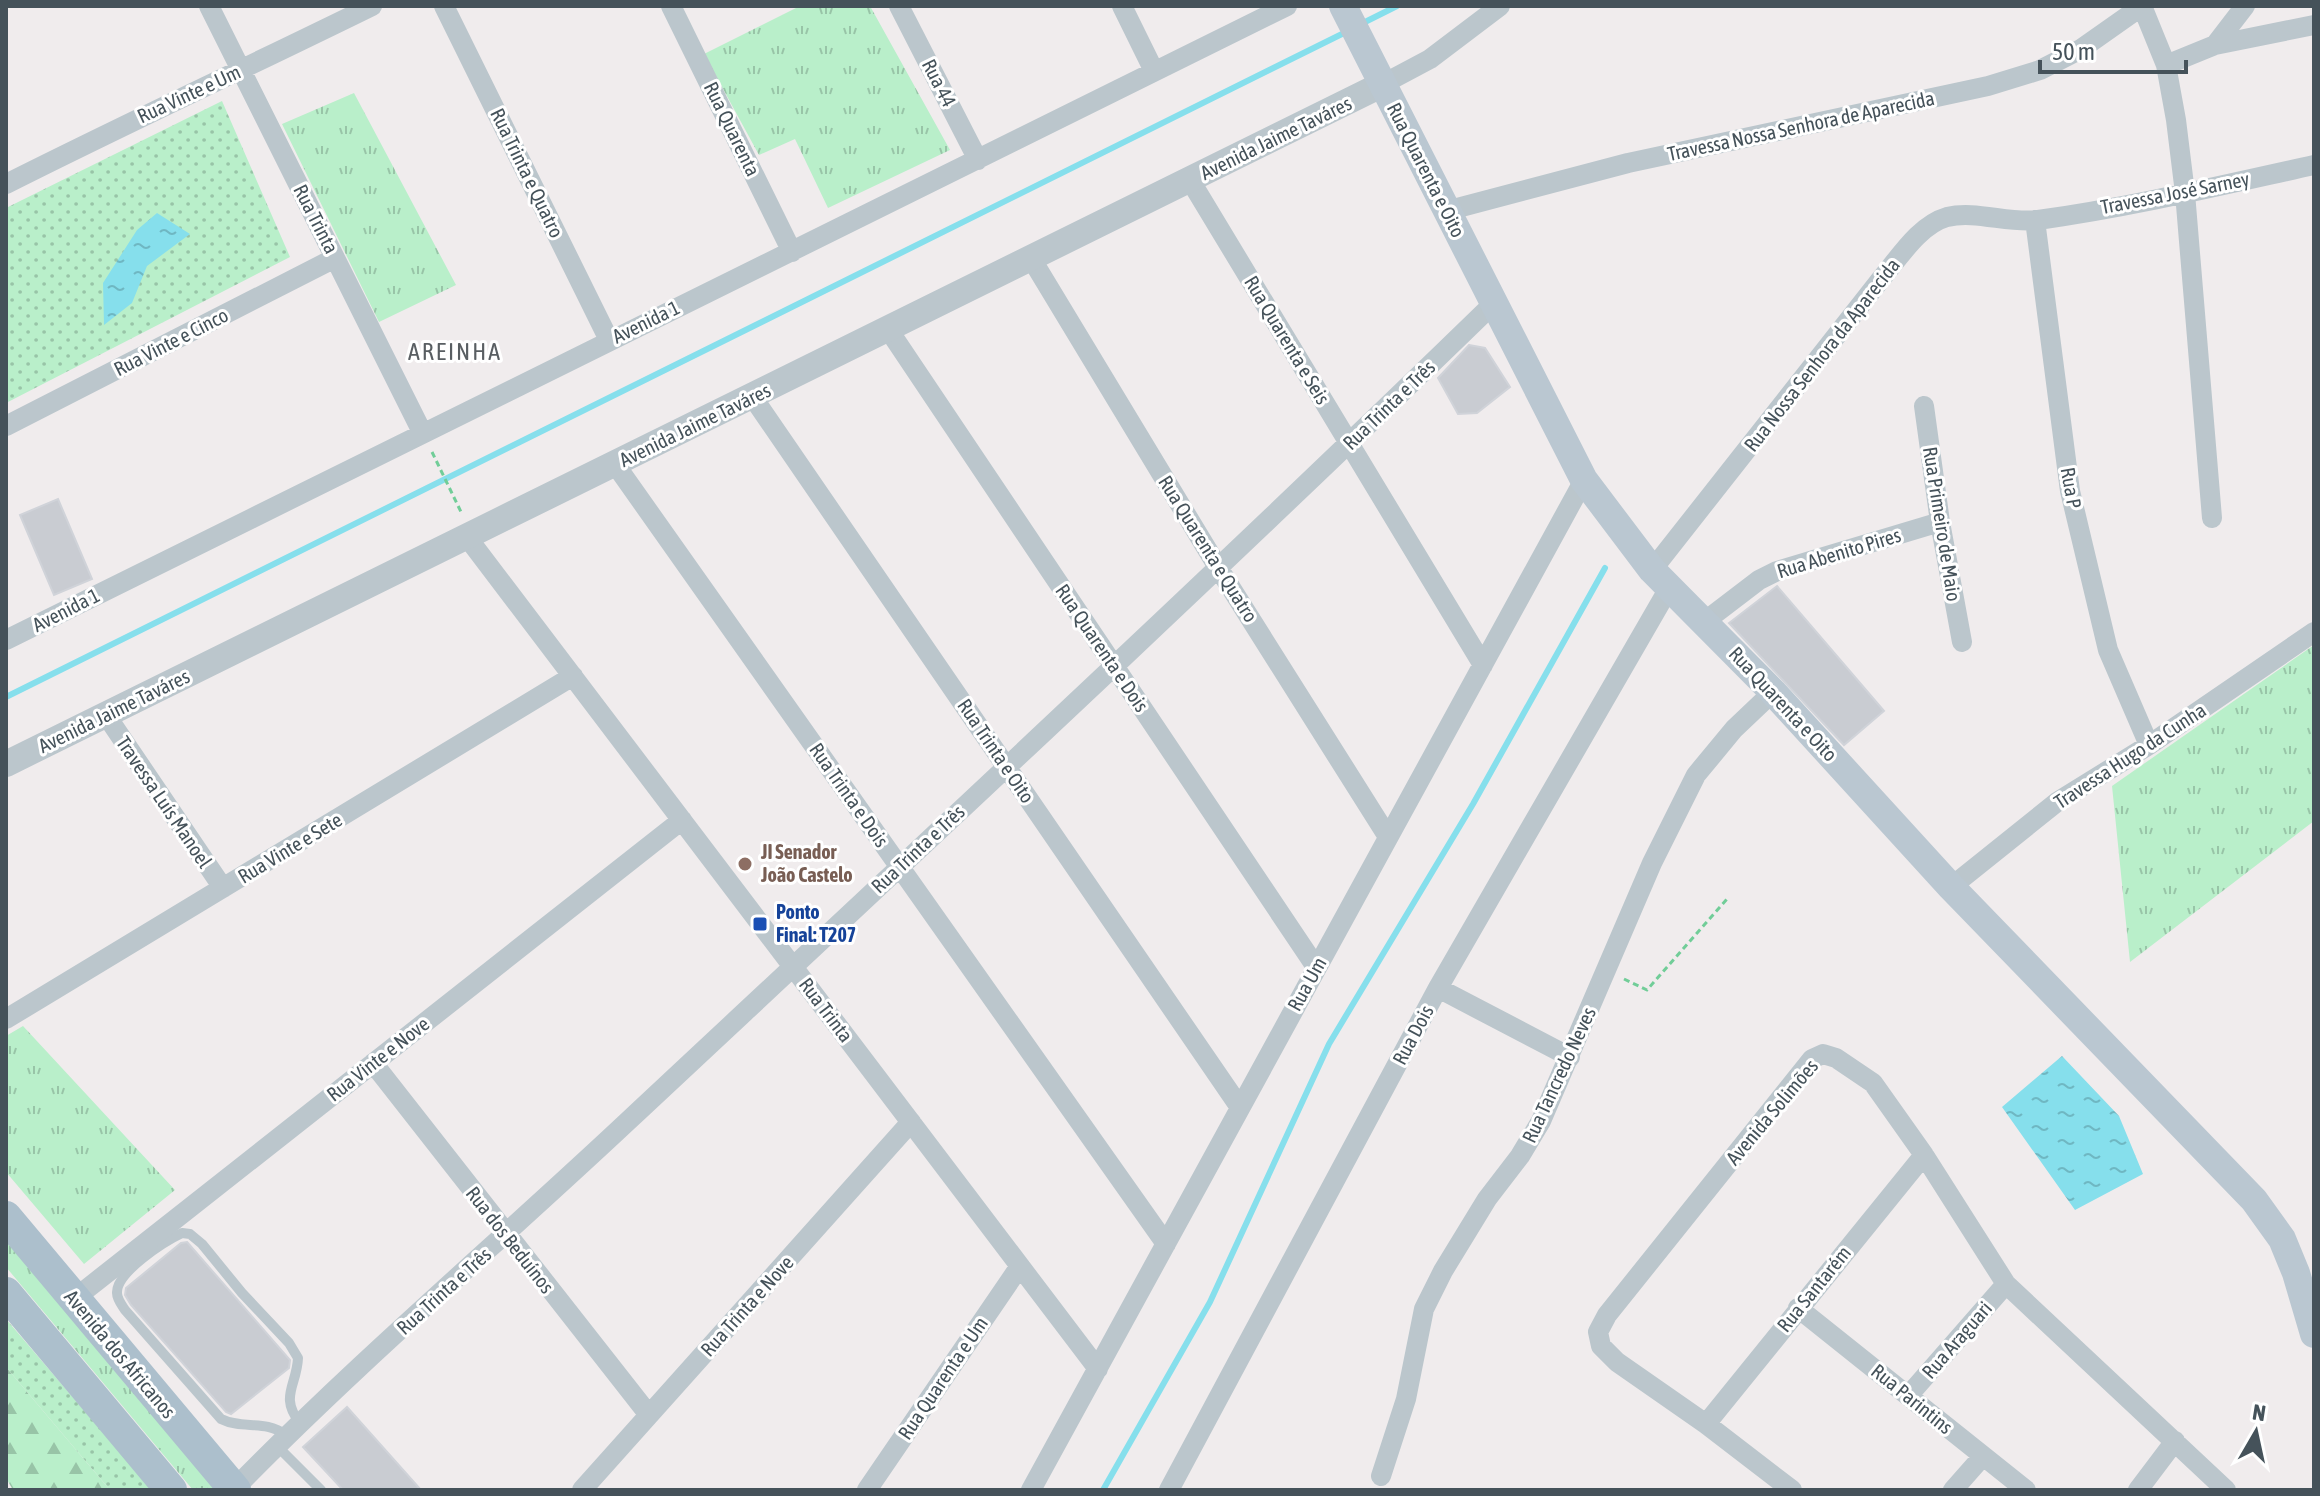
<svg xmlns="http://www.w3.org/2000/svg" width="2320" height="1496" font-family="'Asap Condensed',sans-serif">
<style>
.grass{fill:url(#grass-tufts)}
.forest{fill:url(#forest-firs)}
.park{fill:url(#park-dots)}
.water{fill:url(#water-ripples)}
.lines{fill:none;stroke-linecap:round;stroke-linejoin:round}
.stream{stroke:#86dfec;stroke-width:6}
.building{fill:#c9ccd2;stroke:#d0d3d9;stroke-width:2}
.path{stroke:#71cd98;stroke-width:3;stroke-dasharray:6 4;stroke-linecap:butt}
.service{stroke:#bbc6cc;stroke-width:10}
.minor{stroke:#bbc6cc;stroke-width:20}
.tertiary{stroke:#bbc6cc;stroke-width:26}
.secondary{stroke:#bac7d1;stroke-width:28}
.primary{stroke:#acbfcc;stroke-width:32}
.education-dot{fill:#8d6e63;stroke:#fff;stroke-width:3}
.transit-dot{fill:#1a4fb4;stroke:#fff;stroke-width:3}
.labels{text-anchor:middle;stroke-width:6;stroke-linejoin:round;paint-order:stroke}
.street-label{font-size:20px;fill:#45525a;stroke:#fff}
.education-label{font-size:20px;font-weight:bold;fill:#785e54;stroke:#fff;text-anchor:start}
.transit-label{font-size:20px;font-weight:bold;fill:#164399;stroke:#fff;text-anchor:start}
.quarter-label{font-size:24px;letter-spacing:2px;fill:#595e62;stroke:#fff}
</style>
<defs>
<pattern id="grass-tufts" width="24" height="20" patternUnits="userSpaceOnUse" patternTransform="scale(2)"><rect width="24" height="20" fill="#b9efca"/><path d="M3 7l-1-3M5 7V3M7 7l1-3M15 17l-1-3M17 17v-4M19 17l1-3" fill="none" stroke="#98c4a7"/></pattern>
<pattern id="forest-firs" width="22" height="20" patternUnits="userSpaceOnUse" patternTransform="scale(2)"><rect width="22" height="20" fill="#b9efca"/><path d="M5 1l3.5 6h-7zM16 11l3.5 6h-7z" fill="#98c4a7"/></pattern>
<pattern id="park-dots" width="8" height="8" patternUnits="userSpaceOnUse" patternTransform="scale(2)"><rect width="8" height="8" fill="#b9efca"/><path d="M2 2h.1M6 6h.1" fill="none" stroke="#98c4a7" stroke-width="1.8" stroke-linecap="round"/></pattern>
<pattern id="water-ripples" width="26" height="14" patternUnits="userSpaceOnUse" patternTransform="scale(2)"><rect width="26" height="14" fill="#86dfec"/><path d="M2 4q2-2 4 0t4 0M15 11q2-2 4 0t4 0" fill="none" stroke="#6fb7c2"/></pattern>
</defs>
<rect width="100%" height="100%" fill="#f0eced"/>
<path class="grass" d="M800,6H870L950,150L828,208L795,139L759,155L704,54Z
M354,93L456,285L379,322L282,124Z
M2314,645V821L2130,962L2112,786Z
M23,1026L175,1190L84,1264L6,1172V1036Z
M6,1238L217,1490H193L6,1267Z"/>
<path class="forest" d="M6,1367L110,1490H13L6,1478Z"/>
<path class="park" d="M222,101L290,257L6,403V208Z
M6,1319L152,1490H110L6,1367Z"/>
<path class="water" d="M157,213L190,234L147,266L132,303L104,325L103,283L137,230Z
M2062,1056L2119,1116L2143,1174L2075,1210L2002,1107Z"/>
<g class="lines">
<path class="stream" d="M1361,24L1397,6
M6,697L1348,31
M1103,1490L1210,1302L1329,1044L1473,804L1605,568"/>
</g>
<path class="building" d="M1469,345L1485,348L1510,387L1477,413L1458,414L1438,378Z
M58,499L92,579L54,595L20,515Z
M1777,586L1884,711L1844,745L1729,623Z
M187,1242L290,1360L289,1368L231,1414L226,1412L131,1305L125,1295L126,1288L181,1243Z
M347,1407L421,1490H343L303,1447Z"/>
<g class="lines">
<path class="path" d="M432,452L462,514
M1624,979L1647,990L1727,899"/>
<path class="service" d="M286,1435C264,1419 243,1430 221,1419L125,1310C121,1304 117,1299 117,1293C116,1272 165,1241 182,1233L190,1234L202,1244L242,1293L289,1343L298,1358C297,1385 279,1397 300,1423
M277,1446L321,1490"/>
<path class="minor" d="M209,6L422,432
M444,6L609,340
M671,6L792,252
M899,6L978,160
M1122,6L1154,71
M2142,6L2166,65L2176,120L2185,193L2212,518
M2215,45L2245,6
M2166,65L2215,45L2314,25
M1383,84L1430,59L1500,6
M1190,180L1483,665
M6,184C127,123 250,66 372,6
M1446,211L1628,163L1988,86L2040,70L2081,49L2142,6
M2035,220L2070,491L2108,650L2149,745
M1031,258L1219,569L1388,837
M888,329L1316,967
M752,396L1239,1106
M1924,406L1940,522L1962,642
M6,426L335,258
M615,464L1166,1244
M467,537L1098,1369
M1652,570L1881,279C1899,258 1919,225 1947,217C1976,210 2009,224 2038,220C2131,207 2223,185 2314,165
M1704,622L1759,580L1777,571L1940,522
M6,640L1287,6
M106,715L223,888
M1951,887L2057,802L2149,745L2314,632
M1438,988L1570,1057
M6,1019L573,676
M373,1063L649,1415
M74,1299L682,820
M1798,1308L2026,1490
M1908,1396L2006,1284
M1706,1424L1924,1155
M1381,1476L1406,1399L1424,1309L1443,1271L1487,1199L1520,1156L1541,1121L1652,863L1696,775L1734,729L1773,692
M234,1489C359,1361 497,1244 628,1121C918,850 1209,580 1493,304
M582,1490L911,1122
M867,1490L1020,1266
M1031,1490L1584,480
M1169,1490L1438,988L1669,588
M1792,1490L1706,1424L1617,1362L1601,1346L1598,1332L1607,1315L1812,1059L1823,1054L1836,1058L1873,1083L1924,1155L2006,1284L2226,1490
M1953,1490L1983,1456
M2138,1490L2175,1441"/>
<path class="tertiary" d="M6,764L1383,84"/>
<path class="secondary" d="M1343,6L1584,480L1652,570L1773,692L1951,887L2254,1200L2282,1239L2296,1273L2314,1334"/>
<path class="primary" d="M6,1217L235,1490
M6,1293L171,1490"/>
</g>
<circle class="education-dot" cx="745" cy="864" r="8"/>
<rect class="transit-dot" x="752" y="916" width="16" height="16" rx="4"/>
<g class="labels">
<g class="street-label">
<text transform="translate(939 83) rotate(63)" y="7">Rua 44</text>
<text transform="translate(189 94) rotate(-25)" y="7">Rua Vinte e Um</text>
<text transform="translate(1801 126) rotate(-12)" y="7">Travessa Nossa Senhora de Aparecida</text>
<text transform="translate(732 129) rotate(64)" y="7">Rua Quarenta</text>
<text transform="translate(1276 138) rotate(-26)" y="7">Avenida Jaime Taváres</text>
<text transform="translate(1426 170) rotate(63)" y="7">Rua Quarenta e Oito</text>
<text transform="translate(527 173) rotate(64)" y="7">Rua Trinta e Quatro</text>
<text transform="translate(2175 193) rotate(-11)" y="7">Travessa José Sarney</text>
<text transform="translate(316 219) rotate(63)" y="7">Rua Trinta</text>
<text transform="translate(646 322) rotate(-26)" y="7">Avenida 1</text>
<text transform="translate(1287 340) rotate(59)" y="7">Rua Quarenta e Seis</text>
<text transform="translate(171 342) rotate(-27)" y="7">Rua Vinte e Cinco</text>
<text transform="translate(1822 355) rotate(-52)" y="7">Rua Nossa Senhora da Aparecida</text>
<text transform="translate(1389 405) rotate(-44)" y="7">Rua Trinta e Três</text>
<text transform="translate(695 425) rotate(-26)" y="7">Avenida Jaime Taváres</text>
<text transform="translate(2071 488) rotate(80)" y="7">Rua P</text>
<text transform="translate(1942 524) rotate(81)" y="7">Rua Primeiro de Maio</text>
<text transform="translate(1208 549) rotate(58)" y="7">Rua Quarenta e Quatro</text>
<text transform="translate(1839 553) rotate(-17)" y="7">Rua Abenito Pires</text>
<text transform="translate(66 610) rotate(-27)" y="7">Avenida 1</text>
<text transform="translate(1102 648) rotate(56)" y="7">Rua Quarenta e Dois</text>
<text transform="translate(1783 704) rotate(47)" y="7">Rua Quarenta e Oito</text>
<text transform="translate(114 711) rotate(-26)" y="7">Avenida Jaime Taváres</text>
<text transform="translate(996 751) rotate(56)" y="7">Rua Trinta e Oito</text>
<text transform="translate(2130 756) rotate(-33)" y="7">Travessa Hugo da Cunha</text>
<text transform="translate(849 795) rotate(55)" y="7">Rua Trinta e Dois</text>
<text transform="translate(164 802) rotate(56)" y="7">Travessa Luís Manoel</text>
<text transform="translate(290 848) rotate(-31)" y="7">Rua Vinte e Sete</text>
<text transform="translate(918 849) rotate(-43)" y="7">Rua Trinta e Três</text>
<text transform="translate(1307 984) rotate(-61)" y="7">Rua Um</text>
<text transform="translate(826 1010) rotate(53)" y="7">Rua Trinta</text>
<text transform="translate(1413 1035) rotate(-62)" y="7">Rua Dois</text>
<text transform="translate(378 1059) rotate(-38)" y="7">Rua Vinte e Nove</text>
<text transform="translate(1559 1075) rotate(-65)" y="7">Rua Tancredo Neves</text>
<text transform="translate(1772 1112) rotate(-50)" y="7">Avenida Solimões</text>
<text transform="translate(510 1240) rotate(52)" y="7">Rua dos Beduínos</text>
<text transform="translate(1814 1289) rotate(-51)" y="7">Rua Santarém</text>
<text transform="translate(444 1291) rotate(-42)" y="7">Rua Trinta e Três</text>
<text transform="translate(747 1306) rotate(-48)" y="7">Rua Trinta e Nove</text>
<text transform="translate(1957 1340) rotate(-49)" y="7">Rua Araguari</text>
<text transform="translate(120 1354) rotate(50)" y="7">Avenida dos Africanos</text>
<text transform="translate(943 1378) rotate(-56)" y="7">Rua Quarenta e Um</text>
<text transform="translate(1912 1399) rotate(39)" y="7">Rua Parintins</text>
</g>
<g class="education-label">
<text x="761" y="859">JI Senador<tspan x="761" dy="23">João Castelo</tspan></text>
</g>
<g class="transit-label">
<text x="776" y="919">Ponto<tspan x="776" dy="23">Final: T207</tspan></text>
</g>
<g class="quarter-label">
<text x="455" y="360">AREINHA</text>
</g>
</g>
<rect width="2320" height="1496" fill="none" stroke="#45525a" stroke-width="16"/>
<g transform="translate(2256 1432) rotate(9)" stroke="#ffffff" stroke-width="6" paint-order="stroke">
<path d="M0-6L14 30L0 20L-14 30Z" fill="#45525a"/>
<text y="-12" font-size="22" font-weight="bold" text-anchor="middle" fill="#45525a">N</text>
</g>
<path d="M2040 60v12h146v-12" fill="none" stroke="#45525a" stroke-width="4"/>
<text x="2052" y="60" font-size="24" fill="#45525a" stroke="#ffffff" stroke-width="6" paint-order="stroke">50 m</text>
</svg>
